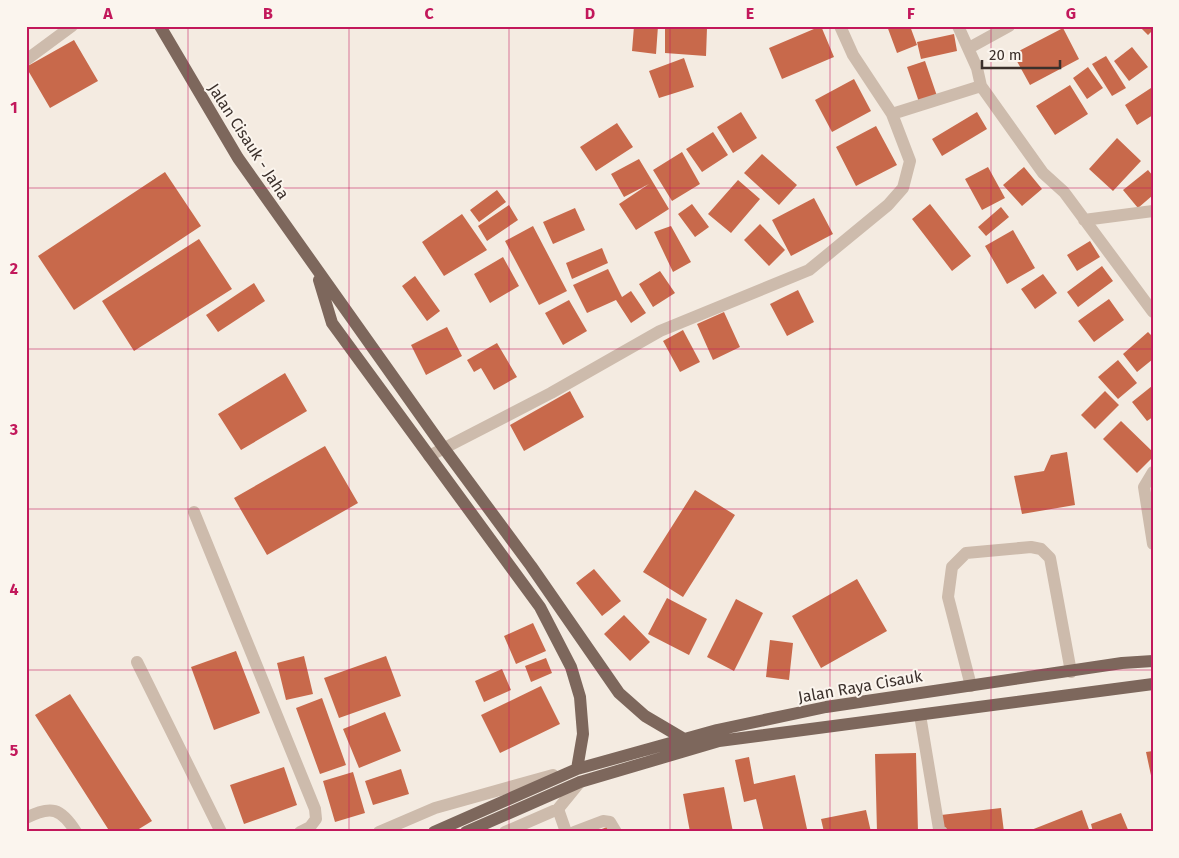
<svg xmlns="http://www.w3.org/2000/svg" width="1179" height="858" font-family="'Fira Sans',sans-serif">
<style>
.building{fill:#c8694b}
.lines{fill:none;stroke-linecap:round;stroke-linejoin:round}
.service{stroke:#cdbbac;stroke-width:12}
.minor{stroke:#cdbbac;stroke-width:12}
.primary{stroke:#7d675c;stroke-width:12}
.grid{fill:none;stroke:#c2185b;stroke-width:1;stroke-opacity:0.55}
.labels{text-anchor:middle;stroke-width:4;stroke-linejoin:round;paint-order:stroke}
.street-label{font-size:16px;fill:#3b302b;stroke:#fbf5ee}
.neatline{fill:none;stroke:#c2185b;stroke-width:2}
.grid-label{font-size:16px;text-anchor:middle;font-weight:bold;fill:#c2185b}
</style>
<rect width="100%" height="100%" fill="#f4ebe1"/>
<path class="building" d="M634,26H658L656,54L632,51Z
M665,26L707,28L706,56L665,53Z
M821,26L834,57L782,79L769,48Z
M887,26H910L917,45L897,53Z
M1139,26H1153V30L1148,35Z
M1063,28L1079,59L1030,85L1013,54Z
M954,34L957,51L921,59L917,42Z
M74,40L98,81L50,108L26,67Z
M1132,47L1148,67L1129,81L1114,61Z
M1106,56L1126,88L1112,96L1092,64Z
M684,58L694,87L659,98L649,71Z
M925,61L937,96L919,102L907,67Z
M1088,67L1103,88L1087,99L1073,78Z
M854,79L871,111L832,132L815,100Z
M1070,85L1088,114L1055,135L1036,106Z
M1151,88L1153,91V115L1137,125L1125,105Z
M741,112L757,138L733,153L717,127Z
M977,112L987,129L942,156L932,139Z
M617,123L633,147L596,171L580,147Z
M876,126L897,165L856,186L836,147Z
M713,132L728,155L702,172L686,149Z
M1117,138L1141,161L1113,191L1089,169Z
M682,152L700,184L672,201L653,170Z
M762,154L797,185L779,205L744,173Z
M639,159L669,209L636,230L619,204L649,184L624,197L611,174Z
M988,167L1005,198L982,210L965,179Z
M1024,167L1042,189L1022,206L1003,185Z
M1148,170L1153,176V195L1138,208L1123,190Z
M165,172L201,226L74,310L38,256Z
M738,180L760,199L731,233L708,214Z
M497,190L506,202L479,222L470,210Z
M814,198L833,234L791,256L772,220Z
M692,204L709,227L695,237L678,214Z
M930,204L971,256L952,271L912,219Z
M509,205L518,220L487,241L478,226Z
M1001,207L1009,217L986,236L978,227Z
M575,208L585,230L553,244L543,222Z
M462,214L487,250L444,276L422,242Z
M760,224L785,250L769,266L744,240Z
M533,226L567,291L539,305L505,241Z
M671,226L691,262L673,272L654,232Z
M1013,230L1035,268L1007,284L985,246Z
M199,239L232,289L134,351L102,301Z
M1090,241L1100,257L1077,271L1067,255Z
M602,248L608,263L572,279L566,263Z
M503,257L519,286L490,303L474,274Z
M1102,266L1113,281L1078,307L1067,292Z
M608,269L622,297L631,291L646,313L631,323L616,300L587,313L573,285Z
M660,271L675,293L653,307L639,284Z
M1043,274L1057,293L1035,309L1021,289Z
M415,276L440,311L427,321L402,286Z
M254,283L265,301L218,332L206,315Z
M798,290L814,322L787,336L770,304Z
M1109,299L1124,320L1094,342L1078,321Z
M569,300L587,331L563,345L545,313Z
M724,312L740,347L713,360L697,324Z
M447,327L462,356L426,375L411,345Z
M683,330L700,362L680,372L663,341Z
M1148,332L1153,337V359L1137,372L1123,354Z
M497,343L517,377L494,390L481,368L474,372L467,360Z
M1118,360L1137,383L1118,399L1098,377Z
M285,373L307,411L241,450L218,414Z
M1152,386L1153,417L1147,421L1132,402Z
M570,391L584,417L524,451L510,425Z
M1105,391L1119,405L1095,429L1081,415Z
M1121,421L1153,452V457L1137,473L1103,439Z
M325,446L358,503L267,555L234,498Z
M1067,452L1075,505L1022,514L1014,476L1044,471L1051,455Z
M695,490L735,515L683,597L643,572Z
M594,569L621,601L602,616L576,583Z
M857,579L887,631L821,668L792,616Z
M667,598L707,619L689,655L648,634Z
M736,599L763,613L734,671L707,657Z
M624,615L650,642L630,661L604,634Z
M533,623L546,651L516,664L504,636Z
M770,640L793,643L789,680L766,677Z
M236,651L260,713L214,730L191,667Z
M304,656L313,694L286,700L277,663Z
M386,656L401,696L339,718L324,678Z
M546,658L552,673L531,682L525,666Z
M502,669L511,690L484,702L475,681Z
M541,686L560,724L500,753L481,715Z
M70,694L152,821L134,832H110L35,715Z
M322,698L346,765L320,774L296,708Z
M385,712L401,751L359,768L343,729Z
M1153,751V780H1152L1146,752Z
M916,753L918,832H877L875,754Z
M749,757L754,784L795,775L807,829L792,832H764L756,799L744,802L735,760Z
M284,767L297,805L244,824L230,785Z
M401,769L409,794L373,805L365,781Z
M353,772L365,813L335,822L323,781Z
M724,787L733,832H690L683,794Z
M1001,808L1004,832H943L941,815Z
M866,810L871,832H824L821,819Z
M1082,810L1090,832H1026Z
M1121,813L1129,832H1093L1091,824Z
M607,827L609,832H594Z"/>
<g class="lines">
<path class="service" d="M194,512L315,809L316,819L310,827L300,832
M137,662L221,832
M971,686L948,597L952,567L966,553L1031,547L1041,549L1050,558L1071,672
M558,809L566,832
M26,818C51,805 61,808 76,832
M574,832L603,821L610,822L616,832"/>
<path class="minor" d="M958,26L977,68L981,86L1043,173L1064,192L1153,312
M969,48L1009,26
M26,60L72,26
M892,114L981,86
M1084,220L1153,211
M429,456L551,393L660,331L809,270L888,205L903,188L910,161L892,114L853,55L840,26
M1153,472L1144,487L1153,544
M920,715L939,829L942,832
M379,832L435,808L553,775
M505,832L558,809L580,782"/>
<path class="primary" d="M160,26L238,158L443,447L531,566L619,693L645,716L684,739
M319,280L332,323L540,607L571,667L580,697L583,734L577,769
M434,832L577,769L717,730L826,707L1122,663L1153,661
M466,832L580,782L719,741L1153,684"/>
</g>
<path class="grid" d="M188,26V832M349,26V832M509,26V832M670,26V832M830,26V832M991,26V832M26,188H1153M26,349H1153M26,509H1153M26,670H1153"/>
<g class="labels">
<g class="street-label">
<text transform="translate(249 141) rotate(57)" y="6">Jalan Cisauk - Jaha</text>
<text transform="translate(860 686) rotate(-10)" y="6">Jalan Raya Cisauk</text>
</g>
</g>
<rect width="1179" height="858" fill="none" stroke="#fbf5ee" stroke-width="55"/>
<path d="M982 60v8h78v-8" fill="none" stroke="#3b302b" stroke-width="2.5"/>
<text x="989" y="60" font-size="15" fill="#3b302b" stroke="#fbf5ee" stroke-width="4" paint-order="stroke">20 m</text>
<rect x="28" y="28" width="1124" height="802" class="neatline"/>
<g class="grid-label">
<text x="108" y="19">A</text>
<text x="268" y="19">B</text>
<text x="429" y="19">C</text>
<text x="590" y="19">D</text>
<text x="750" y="19">E</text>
<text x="911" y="19">F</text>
<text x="1071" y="19">G</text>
<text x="14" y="113">1</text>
<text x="14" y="274">2</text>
<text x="14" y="435">3</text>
<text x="14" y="595">4</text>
<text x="14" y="756">5</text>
</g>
</svg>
